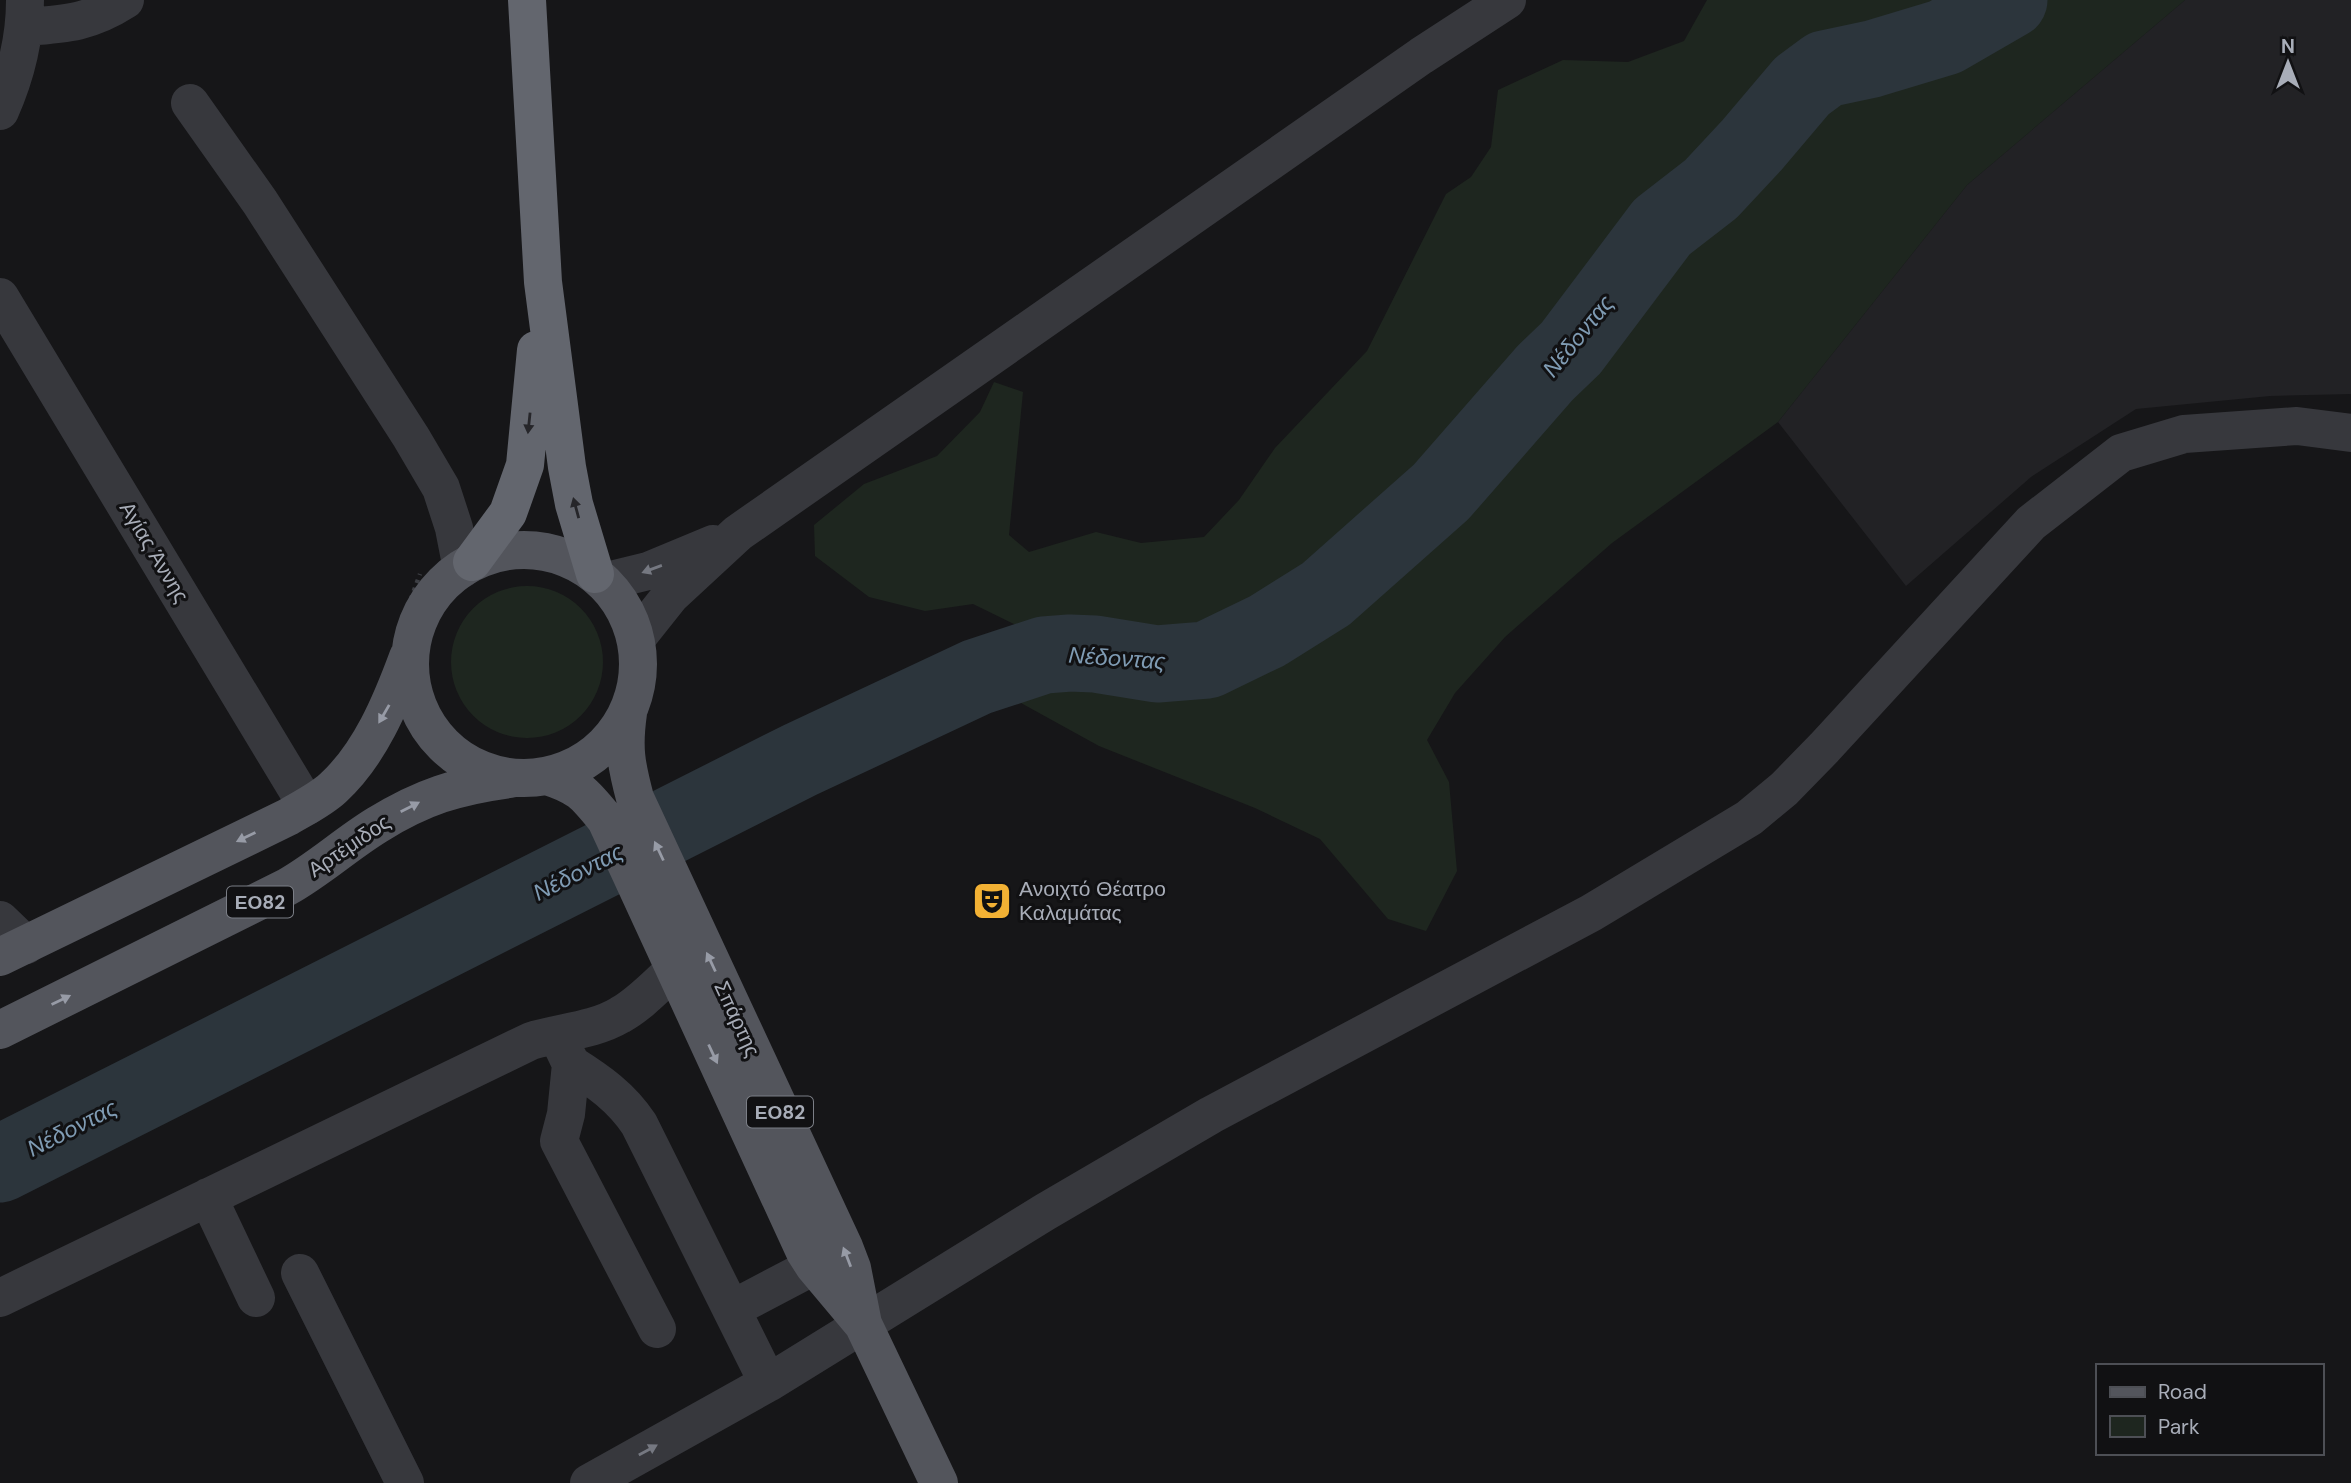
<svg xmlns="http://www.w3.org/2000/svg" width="2351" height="1483" font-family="'DM Sans',sans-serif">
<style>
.built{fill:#222225}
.green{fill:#1e261f}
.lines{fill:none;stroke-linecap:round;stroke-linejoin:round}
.river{stroke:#2c353c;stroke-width:77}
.path{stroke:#3d3f44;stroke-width:4.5;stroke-dasharray:3.5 5;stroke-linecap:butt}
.minor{stroke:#37383d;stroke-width:38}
.major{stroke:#53555c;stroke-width:38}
.highway{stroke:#63666e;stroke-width:38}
.oneway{fill:#26262a}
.oneway2{fill:#757881}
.oneway3{fill:#979ba6}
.labels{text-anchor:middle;stroke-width:6;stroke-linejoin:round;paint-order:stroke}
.shield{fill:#111113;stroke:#7b7e86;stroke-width:2}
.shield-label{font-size:19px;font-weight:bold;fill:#a8adb8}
.street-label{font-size:21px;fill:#a8adb8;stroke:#111113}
.poi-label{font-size:21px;fill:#a8adb8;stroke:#111113;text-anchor:start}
.water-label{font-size:23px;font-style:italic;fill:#7f9bb3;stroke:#111113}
</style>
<rect width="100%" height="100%" fill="#161618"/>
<path class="built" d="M2185,0H2351V394L2270,396L2136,409L2031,477L1906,586L1778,422L1967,185Z"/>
<path class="green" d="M1707,0H2185L1967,185L1778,422L1612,543L1505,637L1455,693L1427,740L1449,782L1457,871L1426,931L1388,919L1320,839L1255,808L1099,746L1012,698L1018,681V626L973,604L925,611L869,597L815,556L814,525L864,484L937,456L980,412L994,382L1023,392L1009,535L1029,552L1096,532L1141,543L1204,537L1239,500L1275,448L1367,351L1446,194L1471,177L1491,147L1498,90L1563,60L1628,62L1684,41Z
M451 662a76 76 0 1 1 152 0a76 76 0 1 1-152 0Z"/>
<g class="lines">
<path class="river" d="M0,1164L800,760L977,677L1044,655L1070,653L1095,654L1157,664L1207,660L1267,631L1326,594L1441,492L1545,373L1571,348L1662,227L1711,189L1752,145L1802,86L1825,69L1872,59L1945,37L2009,0"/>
<path class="path" d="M405,615L420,574"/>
<path class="minor" d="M24,27C66,24 89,23 125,0
M190,103L260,202L411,437L441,488L454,528L462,569
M0,111C16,75 25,40 25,0
M0,297L307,806
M603,582L648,571L713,544
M636,639L671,595L738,533L1421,56L1507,0
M0,920L26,945
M561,1043L571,1064L566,1114L559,1141L657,1329
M571,1064C598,1081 621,1097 639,1124L768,1383
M208,1197L256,1298
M300,1273L405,1483
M0,1298L531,1041C559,1032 593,1031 620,1015C640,1004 657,985 674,970
M732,1309L814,1266
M589,1483L768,1383L1045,1212L1211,1115L1591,913L1749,818L1784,789L1824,748L2031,523L2121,453L2184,434L2297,426L2351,433"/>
<path class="major" d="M410 664a114 114 0 1 1 228 0a114 114 0 1 1-228 0Z
M628,713C623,748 626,764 635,798L844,1247L852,1268L863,1324L939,1483
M547,776C579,786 585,794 606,820L805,1252L814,1266L861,1322
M0,957L288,817C303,808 320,800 333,788C370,754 391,703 408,657
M0,1030L287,887C319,869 346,844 377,825C422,797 457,786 510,779"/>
<path class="highway" d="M527,0L543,282L567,467L574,504L595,574
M472,562L508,513L525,465L536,350"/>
</g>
<defs><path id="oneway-solid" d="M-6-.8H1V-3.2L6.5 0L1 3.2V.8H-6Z" transform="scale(1.75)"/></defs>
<g class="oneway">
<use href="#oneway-solid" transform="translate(529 423) rotate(96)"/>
<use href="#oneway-solid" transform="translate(576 508) rotate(-105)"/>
</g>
<g class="oneway2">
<use href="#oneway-solid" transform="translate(652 569) rotate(160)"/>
<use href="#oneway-solid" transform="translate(648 1450) rotate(-29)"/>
</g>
<g class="oneway3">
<use href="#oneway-solid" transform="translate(384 714) rotate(120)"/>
<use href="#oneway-solid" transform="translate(410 807) rotate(-27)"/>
<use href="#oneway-solid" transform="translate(246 837) rotate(154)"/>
<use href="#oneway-solid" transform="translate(659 851) rotate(-115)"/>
<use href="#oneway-solid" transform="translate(711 962) rotate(-115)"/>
<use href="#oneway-solid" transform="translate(61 1000) rotate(-26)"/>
<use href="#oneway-solid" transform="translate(713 1054) rotate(65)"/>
<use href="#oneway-solid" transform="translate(847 1257) rotate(-111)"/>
</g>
<defs>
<g id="theatre-square" transform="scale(2.0125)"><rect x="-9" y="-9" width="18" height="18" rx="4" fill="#f2b134" stroke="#111113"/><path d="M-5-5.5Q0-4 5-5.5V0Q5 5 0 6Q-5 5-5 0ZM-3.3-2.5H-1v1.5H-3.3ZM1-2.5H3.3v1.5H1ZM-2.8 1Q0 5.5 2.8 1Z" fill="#111"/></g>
</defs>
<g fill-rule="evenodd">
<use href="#theatre-square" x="992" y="901"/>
</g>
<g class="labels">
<g class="shield">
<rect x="227" y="886.5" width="66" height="31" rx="5"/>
<rect x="747" y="1096.5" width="66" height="31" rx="5"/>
</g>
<g class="shield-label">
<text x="260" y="909">ΕΟ82</text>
<text x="780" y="1119">ΕΟ82</text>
</g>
<g class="street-label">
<text transform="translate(154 552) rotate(59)" y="7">Αγίας Άννης</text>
<text transform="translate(349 846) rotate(-34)" y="7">Αρτέμιδος</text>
<text transform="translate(737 1019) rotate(65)" y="7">Σπάρτης</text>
</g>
<g class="poi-label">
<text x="1019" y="896">Ανοιχτό Θέατρο<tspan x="1019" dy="24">Καλαμάτας</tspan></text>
</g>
<g class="water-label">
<text transform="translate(1578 336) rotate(-51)" y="8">Νέδoντας</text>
<text transform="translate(1117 658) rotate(4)" y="8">Νέδoντας</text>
<text transform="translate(578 872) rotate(-27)" y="8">Νέδoντας</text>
<text transform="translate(72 1128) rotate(-27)" y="8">Νέδoντας</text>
</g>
</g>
<rect x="2096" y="1364" width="228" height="91" fill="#111113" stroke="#4d4f55" stroke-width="2"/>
<rect x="2110" y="1387" width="35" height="10" fill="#53555c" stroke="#4d4f55" stroke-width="2"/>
<text x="2158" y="1399" font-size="21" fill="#a8adb8">Road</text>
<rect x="2110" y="1416" width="35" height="21" fill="#1e261f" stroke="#4d4f55" stroke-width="2"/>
<text x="2158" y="1434" font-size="21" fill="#a8adb8">Park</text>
<g transform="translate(2288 63)" stroke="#111113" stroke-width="5" paint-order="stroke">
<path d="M0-5L12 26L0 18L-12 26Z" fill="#a8adb8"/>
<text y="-10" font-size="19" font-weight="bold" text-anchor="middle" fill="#a8adb8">N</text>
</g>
</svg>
